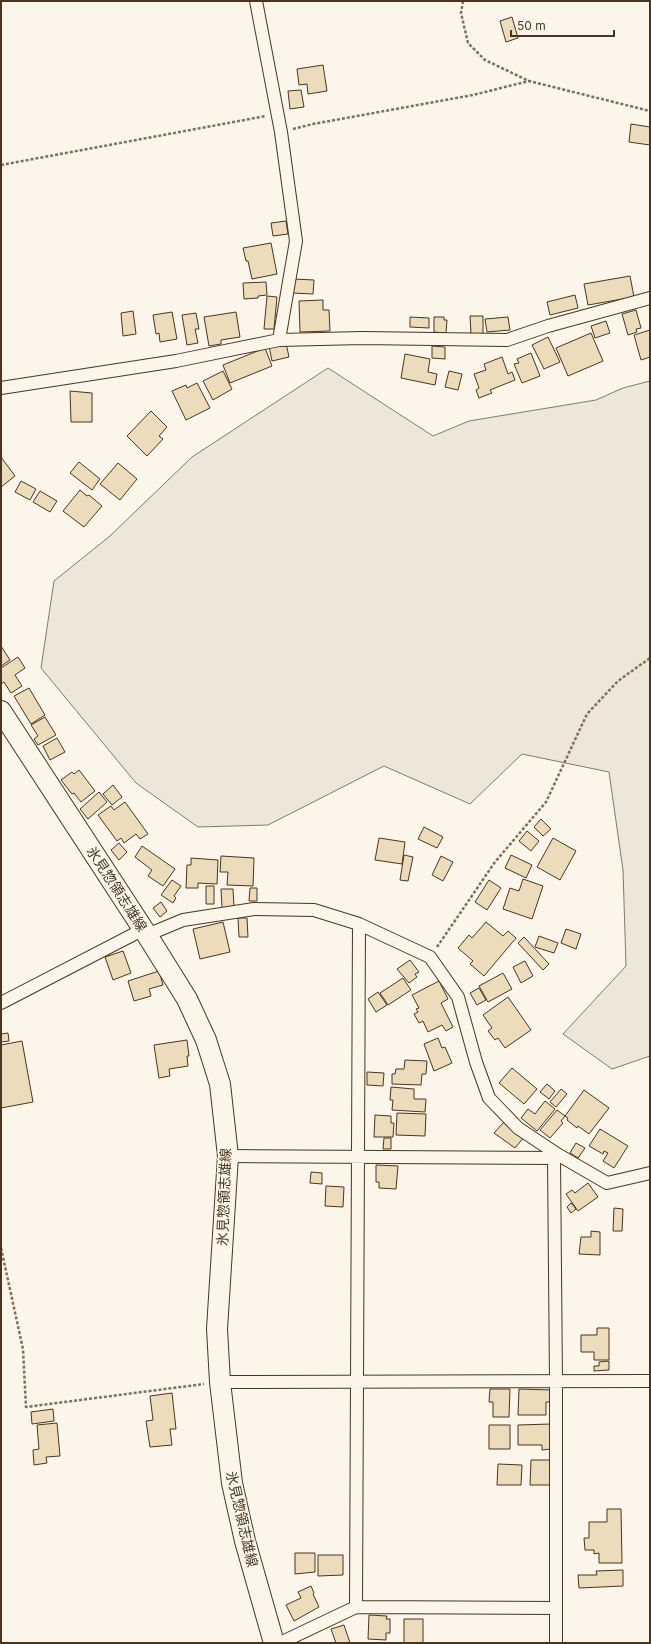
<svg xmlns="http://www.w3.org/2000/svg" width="651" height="1644" font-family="Inter,'Noto Sans JP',sans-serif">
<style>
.green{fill:#ede6d9;stroke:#887966}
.building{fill:#ecdcbc;stroke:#4a3520}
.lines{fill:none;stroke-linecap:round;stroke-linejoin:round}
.street-casing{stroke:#4a3520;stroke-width:14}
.primary-casing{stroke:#4a3520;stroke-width:22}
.path{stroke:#7f6f5c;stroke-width:2.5;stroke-dasharray:3 2;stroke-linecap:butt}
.street{stroke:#fbf6e9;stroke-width:12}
.primary{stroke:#fbf6e9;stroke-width:20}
.labels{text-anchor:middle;stroke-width:3;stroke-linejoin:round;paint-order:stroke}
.street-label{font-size:14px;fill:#4a3520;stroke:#fbf6e9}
</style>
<rect width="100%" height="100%" fill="#fbf6e9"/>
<path class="green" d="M328,368L433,436L469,421L596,400L623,388L650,381V1056L612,1069L563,1034L626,966L623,870L609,772L522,754L470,804L384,766L268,825L198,827L136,783L41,668L54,581L110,536L192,457Z"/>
<path class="building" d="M512,17L518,38L506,42L500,21Z
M323,65L327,91L308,94L307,84L299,85L297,69Z
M301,90L304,107L290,109L288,91Z
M631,124L650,127V145L629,142Z
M286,221L288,234L273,236L271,223Z
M271,243L277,274L252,279L248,261H246L243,248Z
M630,276L634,297L588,305L584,284Z
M293,279L314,280L313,294L292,293Z
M266,282L267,295L258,296V298L244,299L243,283Z
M575,295L578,308L550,315L547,302Z
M267,296L277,297L274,329H264Z
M323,300V310H329L330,331L300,332L299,301Z
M636,310L641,328L636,329L637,332L628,335L622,314Z
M133,311L136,334L123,336L121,313Z
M172,312L177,339L160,342L159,333L156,334L153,315Z
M236,312L240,337L221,340V344L209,346L204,317Z
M196,313L199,329H195L198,343L187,345L182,315Z
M470,316H483V334H471Z
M410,317L429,318V328L410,327Z
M434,317H444V320H447L446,333L434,332Z
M508,317L510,330L487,332L485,319Z
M606,321L610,333L595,338L591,326Z
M650,330V357L641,360L634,335Z
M591,333L603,361L568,376L556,348Z
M548,337L560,362L544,369L532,345Z
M286,343L289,357L272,361L269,346Z
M432,346L445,347V359L432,358Z
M265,348L272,366L230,383L223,365Z
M531,353L540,376L522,383L514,364L519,363L517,359Z
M405,354L430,359L428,372L437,374L435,385L401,378Z
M502,357L508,374L512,372L515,380L490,390L492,393L479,398L476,390L479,388L474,374L486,370L484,364Z
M223,371L232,389L213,400L203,381Z
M449,371L462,374L458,390L445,387Z
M197,383L210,408L186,420L172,391L186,385L187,388Z
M70,391L92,393V422H71Z
M151,411L167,427L159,436L163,439L147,456L127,436Z
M1,457L15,476L1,487Z
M79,462L100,479L92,490L70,473Z
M118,463L137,479L120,500L100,484Z
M21,481L36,489L30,500L15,492Z
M80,490L87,496L89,495L102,506L84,527L63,511Z
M40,491L57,501L50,512L33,502Z
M1,646L10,660L1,666Z
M18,657L25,668L15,675L22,686L11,693L4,682L1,684V668Z
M29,688L45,715L31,724L14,696Z
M45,717L56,735L38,745L34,739L38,736L31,725Z
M57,738L65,752L50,760L43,746Z
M79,770L95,791L81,802L74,793L72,794L61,780L72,772L74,774Z
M113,785L122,797L112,805L103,794Z
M99,792L107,802L88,819L80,809Z
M125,802L148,834L140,839L136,834L124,843L121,838L117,841L98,815L111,806L114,810Z
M541,819L551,829L543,836L534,827Z
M424,827L443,837L437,848L418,839Z
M527,831L539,841L531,851L519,841Z
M379,838L405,842L402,864L375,860Z
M553,838L576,851L560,880L537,867Z
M119,843L127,852L119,860L111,850Z
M142,846L175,869L163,886L148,876L152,870L135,857Z
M404,855L413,857L408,881L400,880Z
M511,855L532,865L526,878L505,868Z
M221,856L254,858L253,886L227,885L228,872H220Z
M441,856L453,862L443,881L432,875Z
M191,858L218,860L217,884L198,883V888H186L187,865H191Z
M523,879L543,886L532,919L503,909L510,888L519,891Z
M172,880L181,886L174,896L176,898L173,903L161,895Z
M489,880L501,888L487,910L475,902Z
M206,886H214V904H206Z
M250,888H257V901H249Z
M221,889H233L234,907L222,908Z
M161,902L167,911L160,917L153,908Z
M238,918H247L248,937H239Z
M223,922L230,952L200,959L193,929Z
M486,922L503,936L508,931L516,938L484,976L470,964L473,961L458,948L469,935L472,938Z
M566,929L581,934L576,949L561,943Z
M539,936L558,943L554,953L535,947Z
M524,937L549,964L543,970L518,943Z
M123,951L131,973L113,980L105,957Z
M410,960L419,972L415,974L417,977L409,983L397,969Z
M525,961L533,976L521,983L513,967Z
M159,971L163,985L149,989L151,996L134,1001L128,981Z
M503,973L512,989L488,1002L479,986Z
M403,978L411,990L388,1005L380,993Z
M439,981L448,999L441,1003L453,1027L446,1031L442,1025L428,1032L423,1021L419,1023L414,1014L418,1012L416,1009L419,1008L412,995Z
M479,988L486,1000L477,1005L470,993Z
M378,992L387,1005L376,1012L368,999Z
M508,997L531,1030L505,1048L498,1038L495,1040L488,1031L492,1028L483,1015Z
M8,1033L9,1041L1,1042V1034Z
M438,1038L442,1048L445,1047L452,1063L434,1071L424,1044Z
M187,1040L189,1056H187L188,1066L169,1069L170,1076L159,1078L154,1045Z
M22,1041L33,1102L1,1108V1045Z
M405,1060L427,1061L426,1074H422L421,1085L392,1084V1074H395L396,1069H404Z
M512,1068L537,1089L524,1104L499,1083Z
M367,1072L384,1073L383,1086L367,1085Z
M547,1084L555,1091L549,1099L540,1092Z
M391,1087L414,1089V1099H426L425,1112L392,1110L393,1100H390Z
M561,1089L567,1094L556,1107L550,1102Z
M584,1090L609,1108L589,1134L578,1126L577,1128L567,1120L568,1118L565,1116Z
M545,1101L555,1109L537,1131L521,1118L528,1109L535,1114Z
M557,1110L565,1116L561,1121L563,1123L550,1138L540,1130Z
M397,1113L426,1114L425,1136L396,1135Z
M375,1115L391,1116V1123H394L393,1137H374Z
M504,1122L524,1137L515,1148L494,1133Z
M600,1129L628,1146L614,1168L603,1161L608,1153L604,1151L603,1154L589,1146Z
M384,1138H391V1149H383Z
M576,1143L585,1148L578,1158L570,1153Z
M376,1165L398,1166L396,1189L379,1188V1182H376Z
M311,1172L322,1173V1184L310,1183Z
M588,1183L598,1197L578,1211L566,1194L572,1190L575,1193Z
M326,1186L344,1187L343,1207L325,1206Z
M571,1203L576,1209L571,1213L567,1207Z
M614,1208L623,1209L622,1231H613Z
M591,1231L600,1232V1255L579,1254L581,1237H591Z
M597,1328H609V1360H594V1352H581V1335H597Z
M609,1361V1370L594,1371V1366H599V1362Z
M490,1389H510L509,1417H493V1402H489Z
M519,1389L552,1390V1402H546V1415H518Z
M172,1393L176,1429H170L172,1445L150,1447L146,1421L153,1420L150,1396Z
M53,1409L54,1421L32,1424L31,1412Z
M57,1423L60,1456L46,1457L47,1463L34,1465L33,1450L39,1449L37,1425Z
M551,1424L552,1449L542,1450V1445H518V1425Z
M489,1425H510V1449H489Z
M531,1460H550V1468H552V1485H530Z
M498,1464L522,1465L521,1485H497Z
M607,1509H621L622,1563H599V1553L594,1554V1550H585L584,1538H589V1522H607Z
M295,1553H315V1572L295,1574Z
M318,1555H343V1575L318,1576Z
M623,1570V1586L579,1588L578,1575H597L596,1571Z
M311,1586L314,1593L313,1594L319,1607L294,1621L286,1605L301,1598L298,1592Z
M369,1615L387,1616L386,1619H390V1633H386V1640L368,1639Z
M404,1619H423V1643H404Z
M344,1625L350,1643H336L331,1629Z"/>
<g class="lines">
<g class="street-casing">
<path id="street" d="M256,1L281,132L296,241L279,340
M1,388L176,361L279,340L362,338L507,340L548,326L650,298
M147,935L183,920L254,909L314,910L359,924L430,957L458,997L476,1062L489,1098L518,1128L557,1154L607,1183L650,1173
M1,1003L144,929
M228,1156L554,1158
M220,1382L650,1381
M356,1607C356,1380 359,1152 359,924
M280,1643L356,1607L556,1608
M556,1643V1381L554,1158L557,1154"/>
</g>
<g class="primary-casing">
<path id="primary" d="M1,711L147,935L187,999L206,1040L220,1084L228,1156L217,1329L220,1382L232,1483L245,1541L274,1643"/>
</g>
<path class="path" d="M463,1L461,13L468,43L485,60L529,81L650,111
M293,129L313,124L473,95L529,81
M1,165L266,116
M437,947L495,862L546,802L587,714L618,681L650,658
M1,1248L23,1349L26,1407L204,1384"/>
<use href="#street" class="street"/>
<use href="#primary" class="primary"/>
</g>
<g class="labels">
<g class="street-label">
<text transform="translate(117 889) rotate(57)" y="5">氷見惣領志雄線</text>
<text transform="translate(224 1197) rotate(-88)" y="5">氷見惣領志雄線</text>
<text transform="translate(242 1519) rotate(77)" y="5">氷見惣領志雄線</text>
</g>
</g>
<rect width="651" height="1644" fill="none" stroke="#4a3520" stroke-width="4"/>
<path d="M511 30v6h103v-6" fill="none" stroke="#4a3520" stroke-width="2"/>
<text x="517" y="30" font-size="12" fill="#4a3520" stroke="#fbf6e9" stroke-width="3" paint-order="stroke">50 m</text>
</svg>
